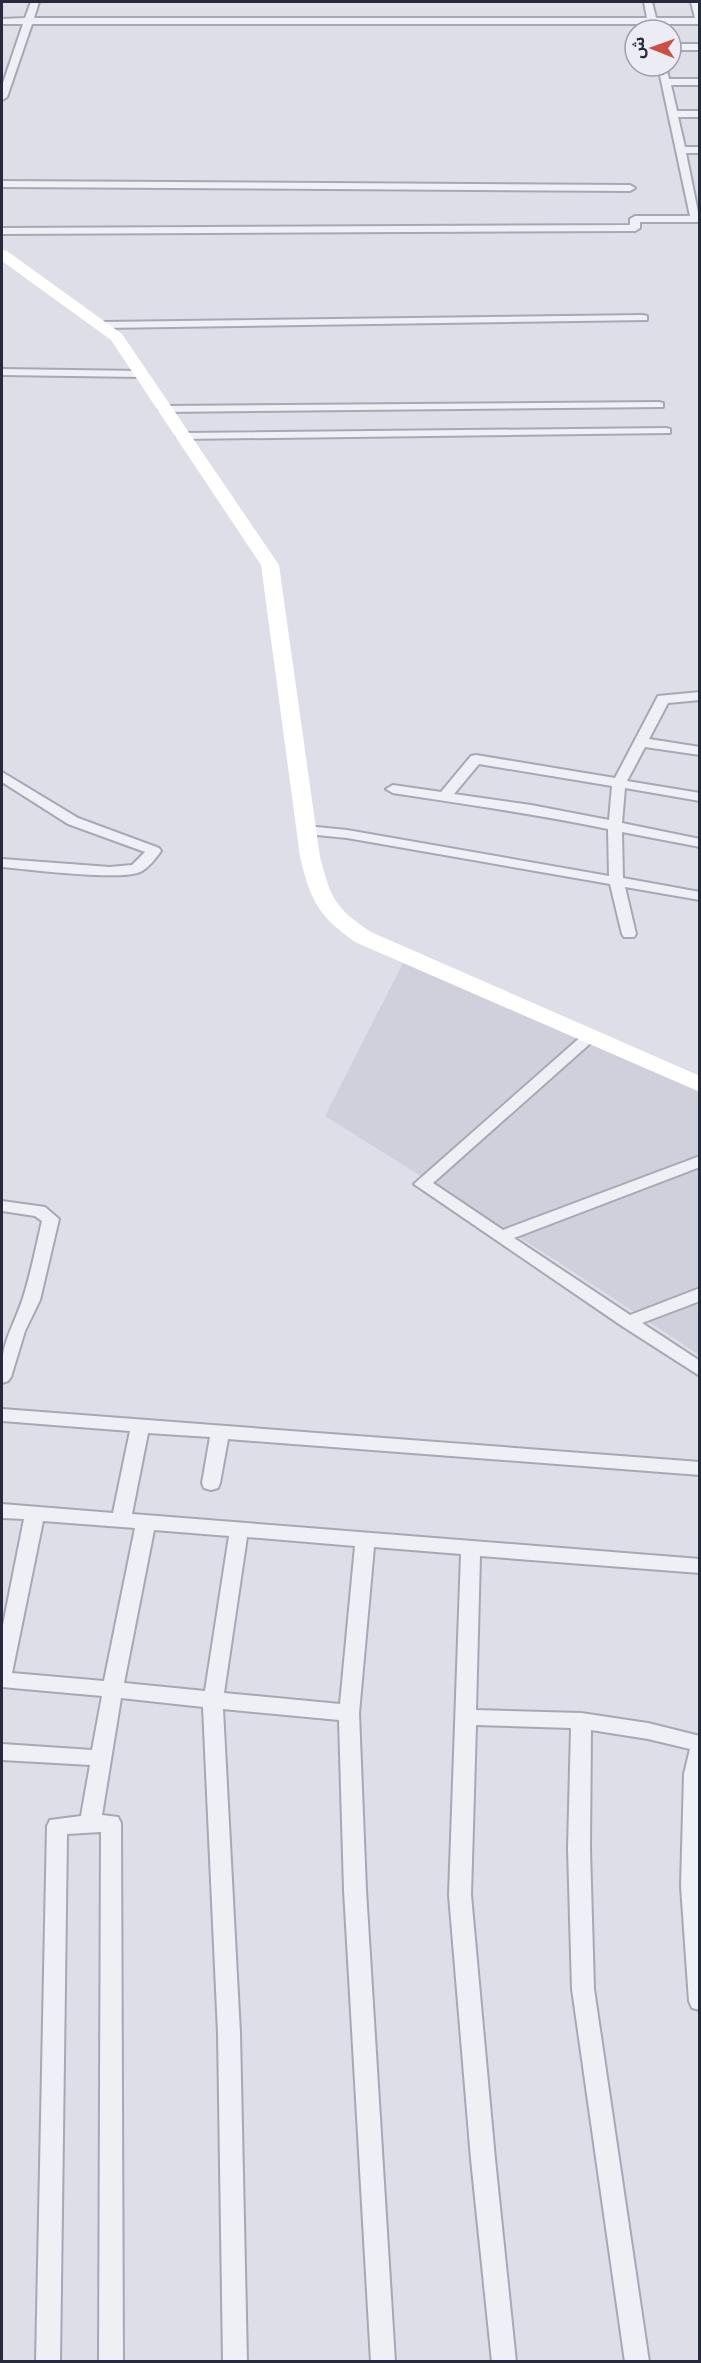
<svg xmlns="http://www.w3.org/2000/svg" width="701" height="2363" font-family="Roboto,'Noto Sans Arabic',sans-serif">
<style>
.built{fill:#cfd0dc}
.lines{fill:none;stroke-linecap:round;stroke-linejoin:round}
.street-casing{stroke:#a6a8b4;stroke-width:4}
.street{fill:#eff0f5;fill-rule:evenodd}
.secondary{fill:#fff;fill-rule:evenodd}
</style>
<rect width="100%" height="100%" fill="#dddee7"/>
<path class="built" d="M405,959L699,1089V1355L557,1261L325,1116Z"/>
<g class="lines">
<g class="street-casing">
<path id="street" d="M31,2H39L34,18H647L644,2H652L656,18H695L691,2H699L700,24H657L658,30H650L649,24H32L7,97L2,100V86L23,24H2V19L25,18Z
M671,44H700V50H671Z
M658,66H666L669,79H700V85H671L677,111H700V117H678L685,147H700V153H686L700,222H640V228L635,231L2,234V228L630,225V219L635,216H690Z
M2,181L630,185L635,188L630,191L2,187Z
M643,315L647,316V320L103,328L98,325L103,322Z
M2,369L142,371L147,374L142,377L2,375Z
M659,402L663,403V407L165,412L159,409L165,406Z
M666,428L670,429V433L183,439L177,436L183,433Z
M700,692V700L668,703L649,739L700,747V755L645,747L627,781L700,793V801L625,788L622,823L700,839V847L622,832L623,878L700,892V900L625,887L636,934L634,937H624L622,934L610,884L347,838L306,834L299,830L306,826L347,830L609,876L608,829C536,814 464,804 393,793L386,789L393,785L441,792L471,756L476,755L615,778L658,696ZM479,764L612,786L609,820L531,805L454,794Z
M2,772L78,818L159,848L161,851C156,858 149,867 142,871C126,882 25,869 2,867V859L110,867L132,865L145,852L68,824L2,782Z
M589,1032L594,1034L597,1037L594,1040L433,1183L503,1230L700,1156V1167L514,1238L630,1315L700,1288V1301L642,1323L700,1361V1376L622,1326L414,1184L584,1034Z
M2,1201L45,1207L59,1219L40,1300L25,1331L11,1377L8,1381L2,1383C0,1341 11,1334 23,1298C31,1273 36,1246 42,1221L35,1216L2,1211Z
M2,1409L700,1462V1475L228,1439L220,1483L218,1488L211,1490L204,1488L202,1483L210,1437L148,1433L132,1514L700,1559V1573L480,1556L476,1710L581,1713L648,1723L700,1736V2010L692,2008L689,2001L681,1886L684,1774L690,1749L648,1739L591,1730L590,1849L594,1989L649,2362H625L572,1989L568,1849L571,1728L476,1725L471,1895L495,2159L516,2362H492L471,2159L449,1895L461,1554L374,1547L359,1713L366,1890L395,2362H371L344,1890L339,1720L223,1709L240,2033L247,2362H223L218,2033L203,1707L121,1698L102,1815L118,1817L121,1823L123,2362H99L101,1832L67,1834L60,2362H36L47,1826L50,1820L81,1816L90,1765L2,1760V1744L92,1750L102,1696L2,1687V1630L24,1519L2,1518V1504L113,1513L130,1431L2,1421ZM43,1521L135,1528L104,1681L12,1673ZM154,1530L229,1536L205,1691L124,1683ZM247,1537L355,1546L340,1704L224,1693Z"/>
</g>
<use href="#street" class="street"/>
<path class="secondary" d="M2,250L7,251L122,334L279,565L320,857C331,899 335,908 371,932L700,1076V1092L355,942C318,915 311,902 300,857L261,565L111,340L2,261Z"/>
</g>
<rect width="701" height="2363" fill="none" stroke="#27293d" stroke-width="6"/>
<g transform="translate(653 48) rotate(271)"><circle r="28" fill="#ecedf4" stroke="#9d9fab" stroke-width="1.5"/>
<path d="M0-4.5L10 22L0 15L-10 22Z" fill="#cc5041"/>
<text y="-9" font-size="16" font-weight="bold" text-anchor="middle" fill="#27293d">ش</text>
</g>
</svg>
